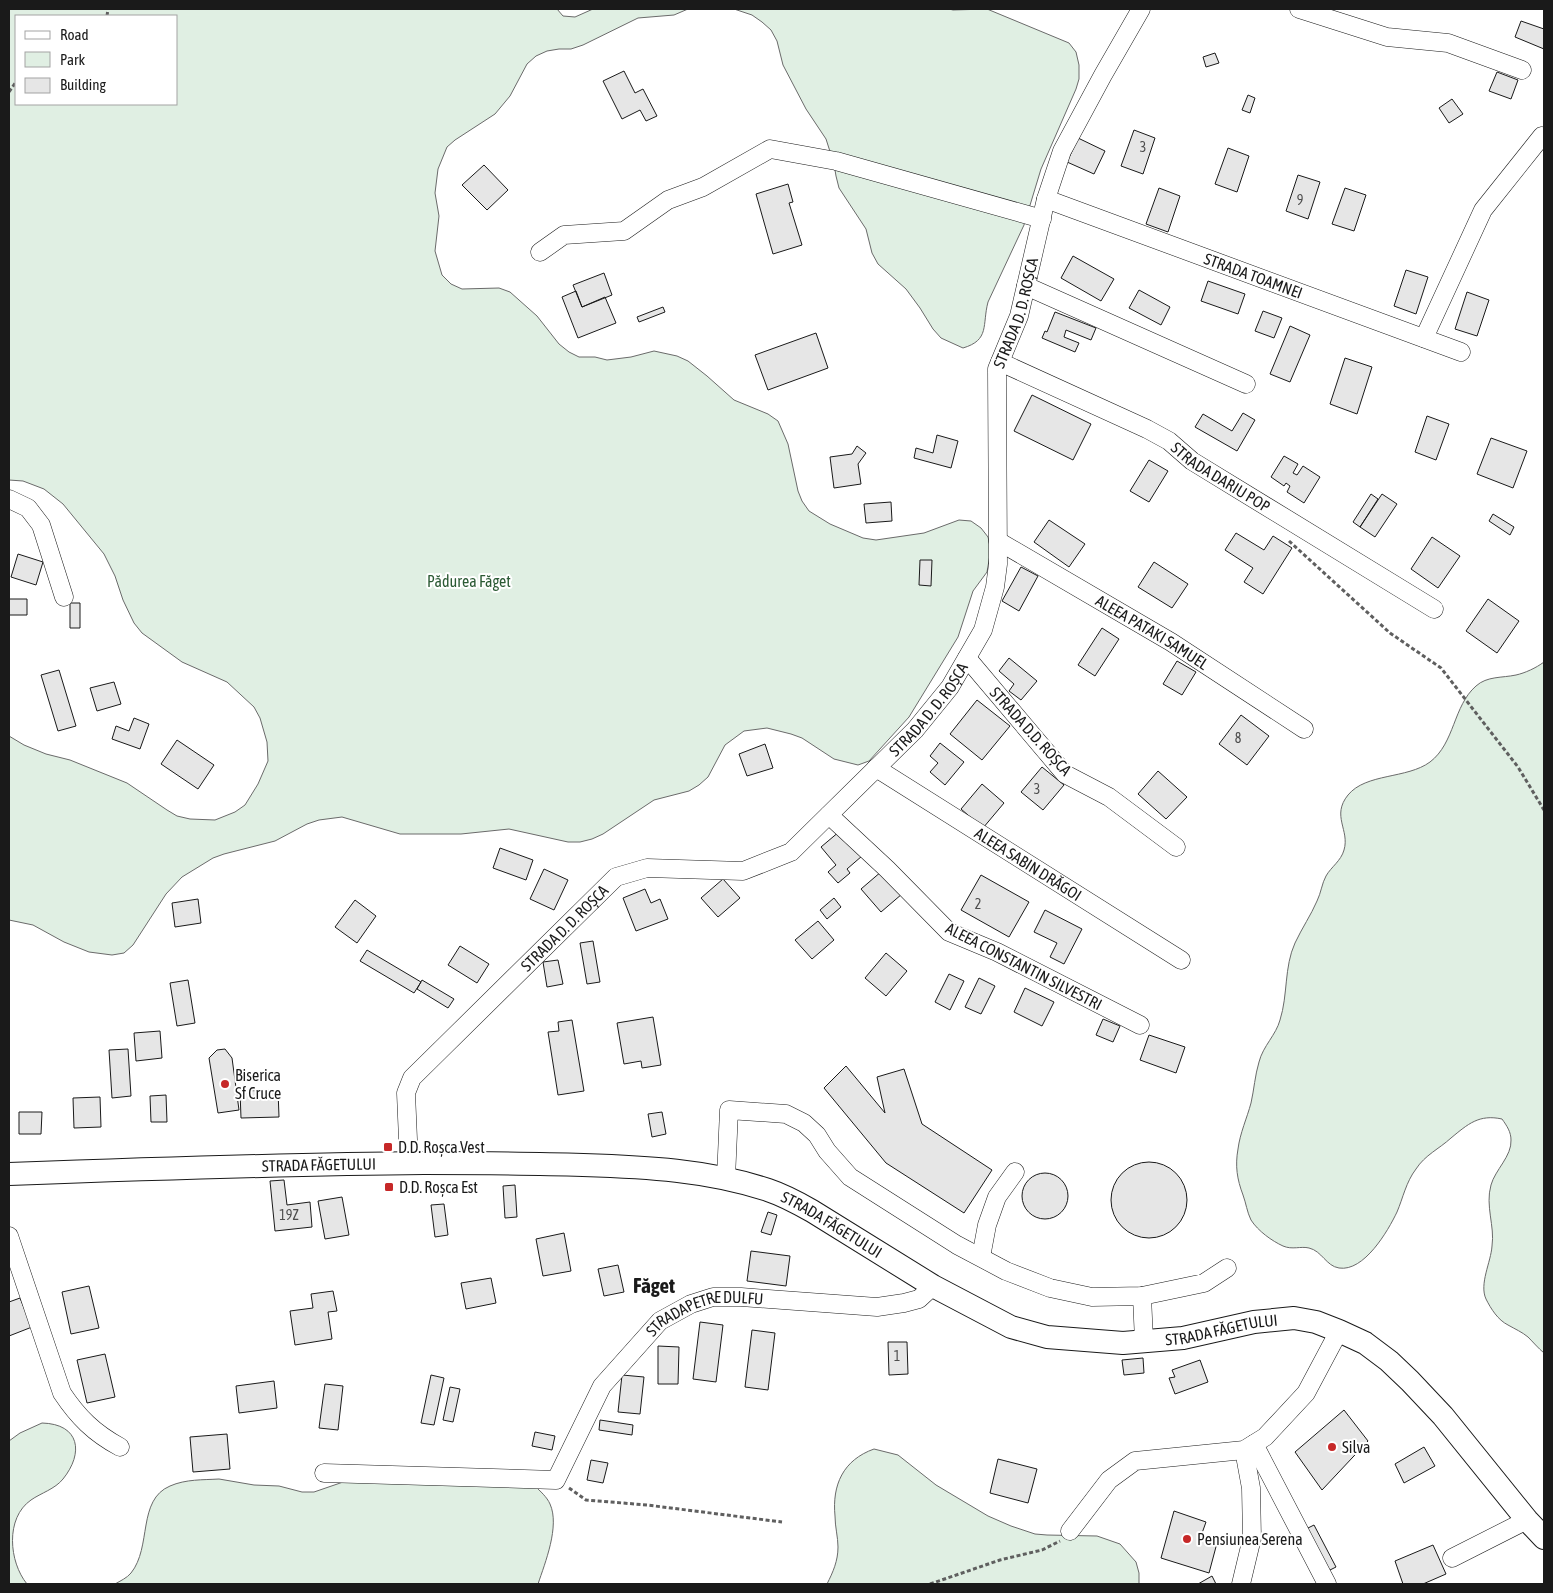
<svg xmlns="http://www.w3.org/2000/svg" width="1553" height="1593" font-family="'Asap Condensed',sans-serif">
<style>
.green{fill:#e0efe3;stroke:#6a6a6a;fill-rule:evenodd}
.building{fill:#e6e6e6;stroke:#1a1a1a}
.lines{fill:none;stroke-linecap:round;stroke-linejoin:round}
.minor-casing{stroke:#1a1a1a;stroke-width:19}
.major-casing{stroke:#1a1a1a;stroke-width:24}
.path{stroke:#5f5f5f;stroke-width:3;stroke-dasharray:4 2.5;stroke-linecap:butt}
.minor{stroke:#fff;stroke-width:18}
.major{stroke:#fff;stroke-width:22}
.poi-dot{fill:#c62828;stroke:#fff;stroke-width:2}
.labels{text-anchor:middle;stroke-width:4;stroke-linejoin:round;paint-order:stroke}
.number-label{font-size:14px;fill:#4d4d4d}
.street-label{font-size:16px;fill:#1a1a1a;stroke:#fff}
.park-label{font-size:16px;fill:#2b5a34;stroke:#fff}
.poi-label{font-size:16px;fill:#1a1a1a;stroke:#fff;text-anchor:start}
.district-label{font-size:21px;font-weight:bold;fill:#1a1a1a;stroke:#fff}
</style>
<rect width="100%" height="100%" fill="#fff"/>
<path class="green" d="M9,9H557L563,16L575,17L593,9H688L674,15L638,18L583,45L571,49H559L547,51L536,56L527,64L510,96L495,114L455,140L447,147L438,169L435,193L439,216L435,251L442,275L451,284L462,289L499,288L510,292L537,316L559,344L569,352L579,357H595L607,360L631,357L654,351L677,356L688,361L707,376L734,400L768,414L778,421L788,444L798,491L802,501L809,511L830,524L863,538L876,540L924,533L959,520L971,521L981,528L988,537L991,549L987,572L973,591L958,637L909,717L869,761L858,765L834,759L802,738L791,734L767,728L744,731L725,745L708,777L699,785L689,791L654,800L603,834L592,839L580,842H568L509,829L461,834H400L342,817L319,820L307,824L275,841L224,854L213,858L182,877L166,894L133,945L124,953L112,955L89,952L64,942L33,925L9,920V736L24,745L46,754L70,760L127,783L167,810L177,816L190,819L215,820L235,812L245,805L258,784L268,761L267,742L260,718L254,707L227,682L182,662L142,633L134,623L123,600L115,576L104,554L63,504L44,489L23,481L9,480ZM16,16H176V104H16Z
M734,9H949L953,10L987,9L1069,43L1076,52L1079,65V79L1076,89L1041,169L1024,225L988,302C982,325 990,340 963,348L941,338L933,329L920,308L906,289L878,264L872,253L866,229L839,188L836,176L834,164L826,139L806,109L783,65L777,41L771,30L762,22L752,15Z
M1544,662V1353C1538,1348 1533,1342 1528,1337C1522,1332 1515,1329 1508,1325C1498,1320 1491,1309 1486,1299C1479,1284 1491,1262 1492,1246C1495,1226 1485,1206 1491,1185C1495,1170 1512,1156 1511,1140C1511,1132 1507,1126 1502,1119C1479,1114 1468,1124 1451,1138C1439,1149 1425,1155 1416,1169C1406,1182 1403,1198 1397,1212C1388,1231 1364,1272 1339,1268C1326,1266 1322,1251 1309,1248C1301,1246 1292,1250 1283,1246C1272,1241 1258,1231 1251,1220C1247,1212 1246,1203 1243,1195C1237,1179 1235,1166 1238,1149C1240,1133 1247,1118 1251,1103C1254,1090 1255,1075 1259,1062C1263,1046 1276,1035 1280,1020C1288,995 1284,967 1295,943C1302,928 1311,915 1317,901C1321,893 1322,883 1326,876C1331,867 1341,861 1344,850C1350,830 1331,816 1348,795C1366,773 1407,779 1430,762C1455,743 1453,706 1476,686C1487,676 1502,678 1516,675C1525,673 1536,668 1544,662Z
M42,1423C80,1424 84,1453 63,1479C55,1489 41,1493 31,1500C5,1518 9,1562 27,1584H9V1441L20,1433Z
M874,1449L898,1455L936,1485L988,1516L1011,1526L1035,1534L1047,1535L1097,1536L1120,1544L1136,1562L1139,1573V1584H827C833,1572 838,1561 838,1547C838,1537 835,1527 835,1516C832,1485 843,1460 874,1449Z
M219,1479L254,1485L279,1486L302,1492H314L349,1480L535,1486C540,1491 547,1497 550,1504C560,1526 545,1563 538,1584H115C120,1581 127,1578 131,1573C152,1547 137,1500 170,1486C186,1479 203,1480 219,1479Z"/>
<path class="building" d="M1521,21L1544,29V49L1515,37Z
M1215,53L1219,63L1206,67L1203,57Z
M624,71L635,93L643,89L657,116L646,121L640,110L622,119L603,81Z
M1497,72L1518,80L1511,99L1489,91Z
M1248,95L1255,98L1250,113L1242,110Z
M1452,99L1463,114L1449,123L1439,108Z
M1134,130L1155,138L1143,174L1121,166Z
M1078,138L1105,151L1094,174L1067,162Z
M1228,148L1249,156L1237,192L1215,184Z
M484,165L508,190L487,210L462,185Z
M1298,175L1320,182L1308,219L1286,211Z
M788,184L793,202L789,203L802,245L773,254L756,194Z
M1159,188L1180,196L1168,232L1146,224Z
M1345,188L1366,195L1354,231L1332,224Z
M1073,256L1114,279L1101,301L1061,278Z
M1406,270L1428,277L1416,314L1394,306Z
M604,273L612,295L582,307L573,285Z
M1208,281L1245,294L1238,314L1201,301Z
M1139,290L1170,307L1161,325L1129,308Z
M576,291L582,307L605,297L616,323L578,338L562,297Z
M1467,292L1489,300L1477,336L1455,329Z
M663,307L665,312L639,322L637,317Z
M1263,311L1282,318L1274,338L1255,331Z
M1055,312L1096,328L1091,340L1066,330L1064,337L1079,343L1075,352L1042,338L1045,331L1047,332Z
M1290,326L1310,335L1290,382L1270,374Z
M816,333L828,368L768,390L755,355Z
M1345,358L1372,367L1357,414L1330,404Z
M1032,395L1091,424L1073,460L1014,431Z
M1243,413L1255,420L1237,451L1195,427L1203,414L1232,431Z
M1427,416L1449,424L1436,460L1415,452Z
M937,435L958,441L951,468L914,458L916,448L933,453Z
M1491,438L1527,451L1513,488L1477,474Z
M857,446L866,453L858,464L861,484L834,488L830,457L852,454Z
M1284,456L1298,464L1293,473L1297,475L1303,466L1320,477L1304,503L1287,492L1290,486L1286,483L1284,486L1271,477Z
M1149,460L1168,471L1149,502L1130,491Z
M1371,494L1378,499L1360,527L1353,522Z
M1382,494L1397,504L1375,537L1360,527Z
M891,502L892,521L866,523L864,504Z
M1493,514L1514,527L1510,535L1489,521Z
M1049,520L1085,544L1069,567L1034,542Z
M1236,533L1264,550L1273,536L1292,548L1263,594L1244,582L1253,568L1225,550Z
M1432,537L1460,556L1438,588L1411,569Z
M18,554L43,562L36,585L11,577Z
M920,560H932L931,586L919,585Z
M1154,562L1188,584L1172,608L1138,587Z
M1021,567L1038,576L1019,611L1002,601Z
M9,599H27V615H9Z
M1488,599L1519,621L1497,653L1466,631Z
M70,603H80V628H70Z
M1102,628L1119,639L1095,676L1078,665Z
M1009,658L1037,681L1021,700L1009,691L1014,684L999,671Z
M1177,661L1196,672L1182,695L1163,684Z
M59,670L76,726L58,731L41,675Z
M114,682L121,704L97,711L90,688Z
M977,700L1010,726L982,760L950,734Z
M1241,715L1269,736L1247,765L1219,744Z
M134,718L149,724L140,749L112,739L116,726L129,731Z
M177,740L214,765L198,789L161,764Z
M940,743L964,762L945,785L930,772L938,763L930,756Z
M765,744L773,768L747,776L739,754Z
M1042,767L1064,785L1043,810L1021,792Z
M1158,771L1187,797L1166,819L1138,794Z
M982,784L1004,803L983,828L961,809Z
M840,831L862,856L847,869L850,873L838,883L828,872L836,865L821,847Z
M500,848L533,860L526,880L493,868Z
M544,869L568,880L554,910L530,899Z
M882,871L902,894L881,912L861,889Z
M981,875L1029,902L1009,937L961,910Z
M723,879L740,898L718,917L701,898Z
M645,889L651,903L660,899L668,919L636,931L623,898Z
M834,898L841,907L827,919L820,910Z
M198,899L201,923L175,927L172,903Z
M355,900L376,916L357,943L335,927Z
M1045,910L1082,929L1064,964L1050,957L1057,943L1034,932Z
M818,921L834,940L812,959L795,940Z
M593,941L600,982L587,984L580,943Z
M460,946L489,964L477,983L448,965Z
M367,950L421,982L414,993L360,961Z
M886,953L907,971L886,996L865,978Z
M558,960L563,984L547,987L543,962Z
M949,974L964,981L950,1010L935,1002Z
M979,978L995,986L981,1014L965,1007Z
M188,980L195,1023L177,1026L170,983Z
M422,980L454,999L448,1008L417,989Z
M1025,988L1054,1002L1042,1026L1014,1012Z
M653,1017L661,1065L642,1068L641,1061L624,1064L617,1023Z
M1103,1019L1120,1026L1113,1042L1096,1035Z
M572,1020L584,1091L558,1095L548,1032L559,1031L558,1022Z
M160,1031L162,1058L136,1061L134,1033Z
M1149,1035L1185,1047L1176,1073L1140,1060Z
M128,1049L131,1096L112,1098L109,1050Z
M225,1049L232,1058L239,1110L218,1113L209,1058L217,1050Z
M846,1066L885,1113L877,1077L904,1069L922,1124L992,1170L964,1213L886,1163L824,1088Z
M278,1090L279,1117L241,1118L240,1091Z
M166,1095L167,1122H151L150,1096Z
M100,1097L101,1127L74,1128L73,1098Z
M19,1112H42L41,1134H19Z
M662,1112L666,1134L652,1137L648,1114Z
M1111 1200a38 38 0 1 1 76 0a38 38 0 1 1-76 0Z
M1022 1196a23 23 0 1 1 46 0a23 23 0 1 1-46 0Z
M284,1180L287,1205L310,1202L312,1227L275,1231L270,1181Z
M515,1185L517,1217L505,1218L503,1186Z
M342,1197L349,1235L325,1239L318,1201Z
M444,1204L448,1235L435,1237L431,1205Z
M768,1212L777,1215L771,1235L761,1232Z
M564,1233L571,1271L543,1276L536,1239Z
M751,1251L790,1256L786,1286L747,1281Z
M618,1265L624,1292L604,1296L598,1269Z
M491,1278L496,1303L466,1309L461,1283Z
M89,1286L99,1328L71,1334L62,1292Z
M333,1291L337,1311L328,1312L332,1339L295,1345L290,1311L313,1308L311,1294Z
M20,1298L32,1327L9,1336V1302Z
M700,1322L723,1325L716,1382L693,1379Z
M752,1330L775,1333L768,1390L745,1387Z
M888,1342H907L908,1374L889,1375Z
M658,1346L679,1347L678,1384H658Z
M105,1354L115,1397L87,1403L77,1360Z
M1143,1358L1144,1373L1124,1375L1122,1360Z
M1200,1360L1208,1382L1175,1394L1169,1378L1175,1377L1172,1370Z
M431,1375L444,1378L434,1425L421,1423Z
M622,1375L644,1377L640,1414L618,1412Z
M274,1381L277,1408L239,1413L236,1386Z
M325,1384L343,1386L338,1430L319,1428Z
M450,1387L460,1389L453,1422L443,1420Z
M1344,1410L1368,1441L1322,1490L1295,1452Z
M600,1420L633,1425L632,1435L599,1430Z
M535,1432L555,1436L552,1450L532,1446Z
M227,1434L230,1469L193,1472L190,1437Z
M1424,1447L1435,1466L1404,1483L1395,1464Z
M998,1459L1037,1469L1028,1503L990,1493Z
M591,1460L608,1463L603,1483L587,1480Z
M1174,1511L1206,1522L1201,1536L1217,1543L1209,1573L1161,1558Z
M1314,1525L1336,1567L1326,1572L1304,1530Z
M1433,1545L1446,1574L1423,1584H1403L1395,1561Z
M1212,1576L1216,1584H1198Z"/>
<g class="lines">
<g class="minor-casing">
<g id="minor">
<path d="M1299,9L1387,37L1448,43L1522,70"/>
<path id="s1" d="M1046,199L1461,352"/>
<path d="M540,252L564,235L624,231L668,200L703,187L770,149L836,161L1042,219"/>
<path d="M1026,286L1246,384"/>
<path d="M1424,338L1483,210L1542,136"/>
<path id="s2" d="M1000,362L1147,429L1169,441L1192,461L1434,609"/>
<path d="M9,499L28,508L41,525L64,597"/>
<path id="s3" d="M998,541L1171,642L1304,729"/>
<path d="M967,658L1065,774L1109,797L1176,847"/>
<path id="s4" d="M876,768L1181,960"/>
<path d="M829,815L887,869L949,932L997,952L1140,1025"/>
<path id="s5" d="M409,1163L406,1093L412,1078L616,877L647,868L743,871L791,852L915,730L950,687L983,630L995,587L998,564L997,369L1019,316L1046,199L1062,151L1103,75L1141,9"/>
<path d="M726,1178L729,1110L786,1114L804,1123L817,1135L827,1151L850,1177L957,1245L1006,1271L1050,1288L1092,1297L1142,1296L1204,1283L1227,1268"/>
<path d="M9,1236L62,1393C78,1417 94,1433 120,1447"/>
<path d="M981,1257L987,1225L997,1197L1015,1172"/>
<path d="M1142,1296L1144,1341"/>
<path d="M1254,1444L1327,1584"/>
<path id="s6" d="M324,1473L556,1480L602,1386L660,1321L691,1304L713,1297H741L877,1307L904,1303L919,1299L933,1286"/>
<path d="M1070,1531L1109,1480L1135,1461L1244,1450L1265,1437L1306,1393L1339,1331"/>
<path d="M1452,1558L1527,1520"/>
<path d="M1241,1584L1252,1538L1251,1488L1244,1450"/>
</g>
</g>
<g class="major-casing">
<g id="major">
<path id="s7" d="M9,1174C147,1169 286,1164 424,1163C477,1163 530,1163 583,1165C645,1167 708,1170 768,1190C783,1195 798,1203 812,1211L933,1286L1011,1327L1047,1337L1123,1343L1183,1338L1254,1322L1294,1318L1316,1322L1339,1331L1365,1343L1389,1361L1410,1381L1443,1416L1527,1520L1544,1538"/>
</g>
</g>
<path class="path" d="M107,16L108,9
M9,92L16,82
M1289,541L1390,633L1441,668L1518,767L1544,810
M569,1488L586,1500L647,1505L782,1522
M930,1584L1000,1560L1042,1550L1060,1541"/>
<use href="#minor" class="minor"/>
<use href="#major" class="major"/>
</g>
<g class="poi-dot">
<circle cx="225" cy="1084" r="5"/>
<rect x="383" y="1142" width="10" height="10" rx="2.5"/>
<rect x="384" y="1182" width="10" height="10" rx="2.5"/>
<circle cx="1332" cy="1447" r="5"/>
<circle cx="1187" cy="1539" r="5"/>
</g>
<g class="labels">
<g class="number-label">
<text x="1143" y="152">3</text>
<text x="1300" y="205">9</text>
<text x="1238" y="743">8</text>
<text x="1037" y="794">3</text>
<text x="978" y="909">2</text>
<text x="289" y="1220">19Z</text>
<text x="897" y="1361">1</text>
</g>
<g class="street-label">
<text dy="6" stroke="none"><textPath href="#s1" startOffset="221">STRADA TOAMNEI</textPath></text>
<text dy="6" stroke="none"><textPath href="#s5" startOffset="1170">STRADA D. D. ROȘCA</textPath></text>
<text dy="6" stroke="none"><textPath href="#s2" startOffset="250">STRADA DARIU POP</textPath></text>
<text dy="6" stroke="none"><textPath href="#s3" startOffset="179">ALEEA PATAKI SAMUEL</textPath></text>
<text dy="6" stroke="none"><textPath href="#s5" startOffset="751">STRADA D. D. ROȘCA</textPath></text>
<text transform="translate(1031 731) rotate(48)" y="6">STRADA D.D. ROȘCA</text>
<text dy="6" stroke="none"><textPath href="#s4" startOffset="180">ALEEA SABIN DRĂGOI</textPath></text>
<text dy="6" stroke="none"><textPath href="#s5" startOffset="300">STRADA D. D. ROȘCA</textPath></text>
<text transform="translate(1024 966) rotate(27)" y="6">ALEEA CONSTANTIN SILVESTRI</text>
<text dy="6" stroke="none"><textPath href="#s7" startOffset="310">STRADA FĂGETULUI</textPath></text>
<text dy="6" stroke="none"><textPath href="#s7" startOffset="834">STRADA FĂGETULUI</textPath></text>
<text dy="6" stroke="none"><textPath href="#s6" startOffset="470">STRADAPETRE DULFU</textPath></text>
<text dy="6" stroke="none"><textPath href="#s7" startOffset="1254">STRADA FĂGETULUI</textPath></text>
</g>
<g class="park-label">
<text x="469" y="587">Pădurea Făget</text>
</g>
<g class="poi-label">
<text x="235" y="1081">Biserica<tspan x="235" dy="18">Sf Cruce</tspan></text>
<text x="398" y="1153">D.D. Roșca Vest</text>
<text x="399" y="1193">D.D. Roșca Est</text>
<text x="1342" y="1453">Silva</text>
<text x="1197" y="1545">Pensiunea Serena</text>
</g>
<g class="district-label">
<text x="654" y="1293">Făget</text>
</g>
</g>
<rect width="1553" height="1593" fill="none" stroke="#1a1a1a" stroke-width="20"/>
<rect x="15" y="15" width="162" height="90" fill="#ffffff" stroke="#a3a3a3"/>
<rect x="25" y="31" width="25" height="8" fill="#ffffff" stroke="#a3a3a3"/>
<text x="60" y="40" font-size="15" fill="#1a1a1a">Road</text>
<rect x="25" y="52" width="25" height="15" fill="#e0efe3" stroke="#a3a3a3"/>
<text x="60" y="65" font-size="15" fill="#1a1a1a">Park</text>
<rect x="25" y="78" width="25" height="15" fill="#e6e6e6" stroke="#a3a3a3"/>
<text x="60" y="90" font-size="15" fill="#1a1a1a">Building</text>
</svg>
